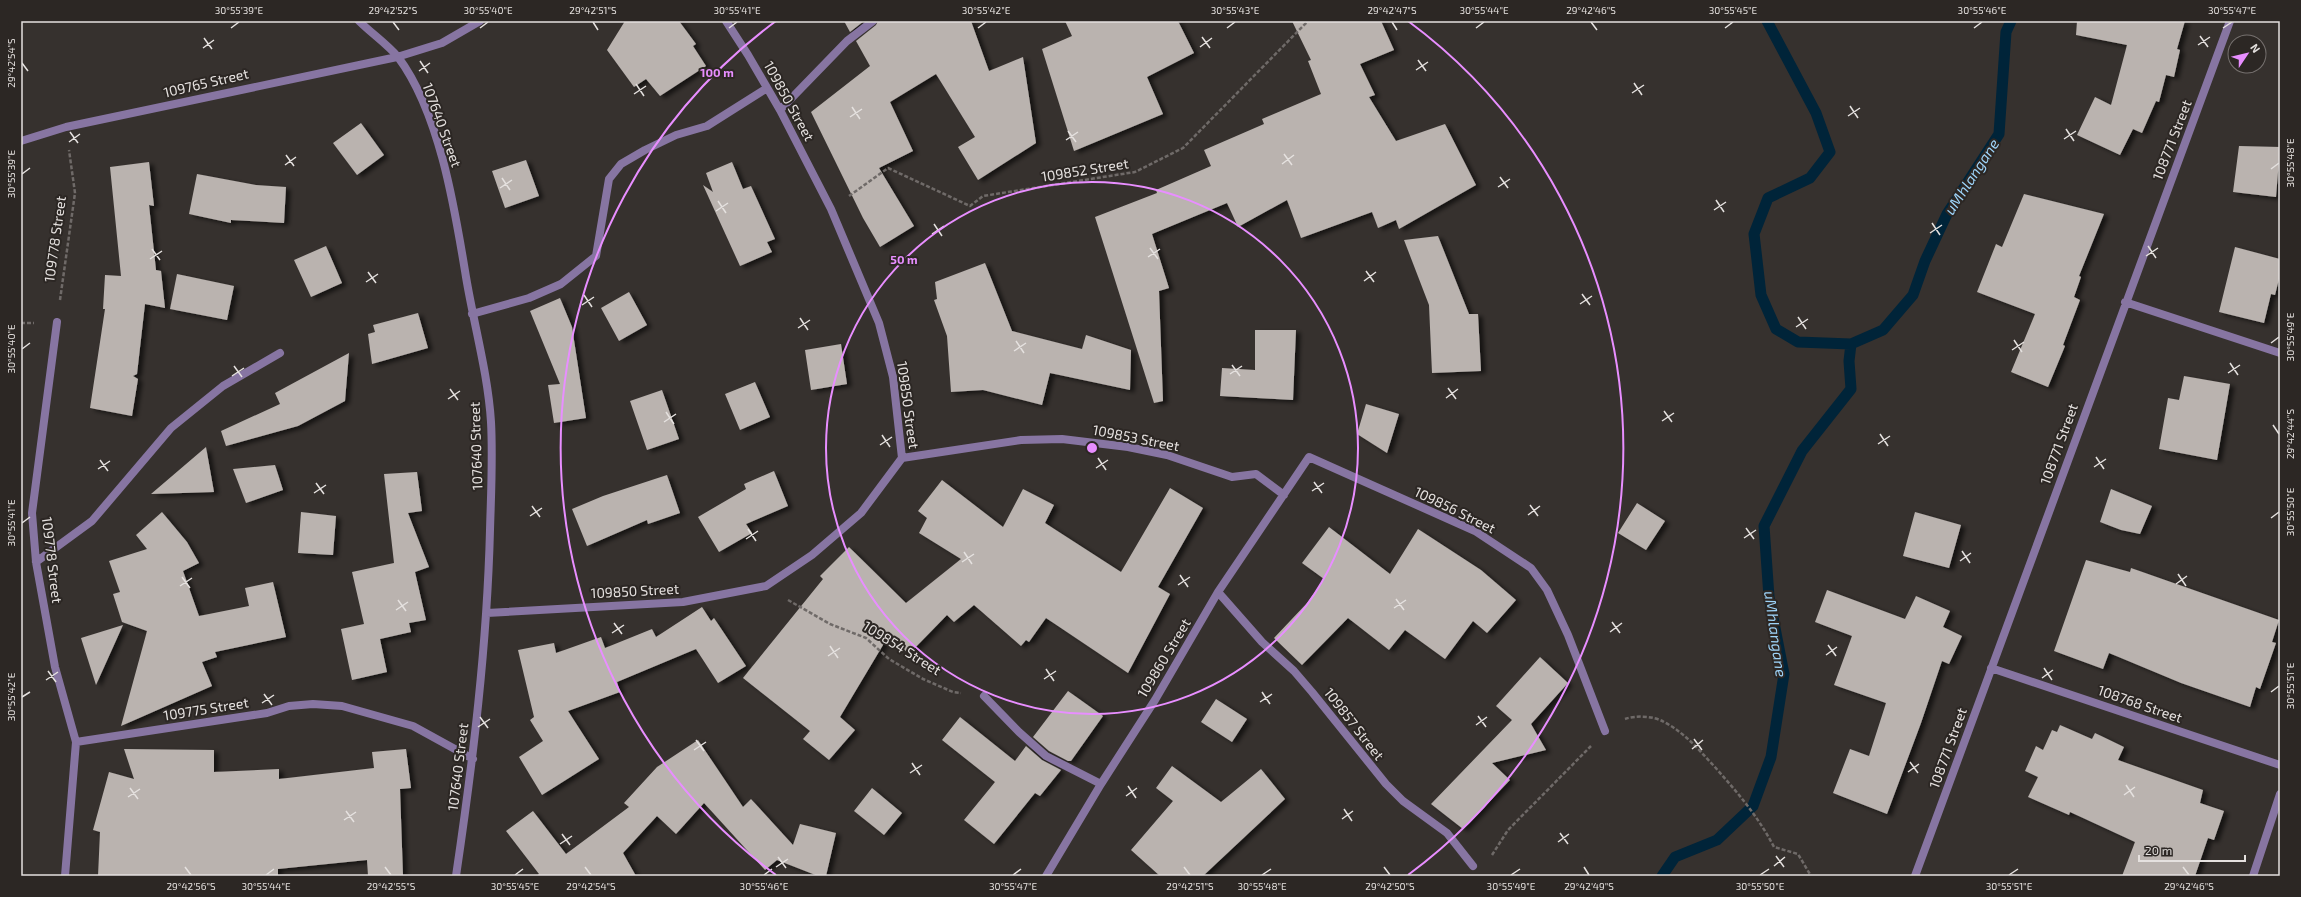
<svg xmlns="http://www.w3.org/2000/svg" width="2301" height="897" font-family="'Exo 2',sans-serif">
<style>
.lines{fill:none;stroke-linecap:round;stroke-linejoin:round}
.stream{stroke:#002439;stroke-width:11}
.building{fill:#bab3af;filter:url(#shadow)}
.path{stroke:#6f6a68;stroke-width:2.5;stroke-dasharray:4 2;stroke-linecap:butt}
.minor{stroke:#8775a2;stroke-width:8}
.ticks{fill:none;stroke:#e5e1df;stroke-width:1.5}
.ring{fill:none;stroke:#e88eff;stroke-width:2}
.labels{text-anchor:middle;stroke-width:4;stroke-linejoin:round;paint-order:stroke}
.street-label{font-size:14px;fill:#e5e1df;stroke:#2c2724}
.water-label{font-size:15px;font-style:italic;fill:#9ed4f9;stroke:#2c2724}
.centre{fill:#e88eff;stroke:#2c2724;stroke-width:2}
.ring-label{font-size:12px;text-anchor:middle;font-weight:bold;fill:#e88eff;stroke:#2c2724;stroke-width:4;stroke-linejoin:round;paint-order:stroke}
.neatline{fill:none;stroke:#e5e1df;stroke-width:1.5}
.ticks-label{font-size:10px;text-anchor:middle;fill:#e5e1df}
</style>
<defs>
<filter id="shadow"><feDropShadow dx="4.5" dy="2.5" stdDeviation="2" flood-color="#0009"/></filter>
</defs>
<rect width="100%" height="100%" fill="#36312e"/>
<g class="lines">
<path class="stream" d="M1851,344L1883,330L1913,295L1925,261L1947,214L1999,134L2006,32L2011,21
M1662,876L1675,857L1717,840L1753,806L1771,757L1784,674L1769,597L1764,526L1802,451L1851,389L1849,361L1851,344L1798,342L1776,329L1761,295L1754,234L1768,198L1810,178L1830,152L1816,113L1767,21"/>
</g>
<path class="building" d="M625,21H679L696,44L693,46L706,66L660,96L646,79L634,87L607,50Z
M844,21H864L850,32Z
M878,21H971L989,71L1023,57L1036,143L978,180L958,147L975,137L936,74L890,102L913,151L879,168L914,226L880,247L863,218L811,112L870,66L856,41L876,25Z
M1065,21H1178L1194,53L1147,77L1163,114L1074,151L1042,49L1072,36Z
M1292,21H1381L1394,50L1360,64L1375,95L1369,97L1396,141L1445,124L1476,185L1399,229L1396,220L1378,228L1372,212L1301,238L1287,200L1238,227L1227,203L1152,234L1169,288L1159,291L1163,401L1154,403L1095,217L1157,193L1156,190L1211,166L1204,150L1264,124L1262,119L1321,94L1308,61L1311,60Z
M2077,21H2185L2177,49L2180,50L2174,77L2166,75L2159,102L2156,101L2142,133L2133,129L2120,155L2077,135L2095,97L2111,105L2127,45L2076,35Z
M361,123L384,155L357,175L333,143Z
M2239,146L2280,147L2276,197L2233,192Z
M526,160L539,196L505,208L492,171Z
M149,162L154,206L149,205L156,270L161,271L165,308L145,304L137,374L133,376L138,379L132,416L90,408L105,309H103L105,275L121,276L110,167Z
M732,162L743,189L751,186L775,239L767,242L772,252L740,266L703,185L713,192L706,173Z
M197,174L256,185L286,187L284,223L231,220V223L189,214Z
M2024,194L2104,214L2079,276L2081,277L2074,297L2080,300L2063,345L2065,346L2048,387L2011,372L2035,314L1977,292L1996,244L2002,247Z
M1438,236L1469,314H1478L1481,371L1432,373L1429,305L1404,240Z
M326,246L342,283L311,297L294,260Z
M2235,247L2280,259V275L2275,295L2271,294L2264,323L2219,312Z
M985,263L1012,331L1082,349L1086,335L1131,350L1130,390L1050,373L1042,405L983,390L951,392L947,336L934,300L937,299L935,282Z
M177,274L234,286L227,320L170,309Z
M629,292L647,325L619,341L601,308Z
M560,298L572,327L586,418L554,423L548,385L560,384L530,311Z
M418,313L428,348L372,364L368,334L375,332L373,325Z
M1255,330H1296L1293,400L1220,396L1222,368L1255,370Z
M841,344L847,384L811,390L805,350Z
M349,353L345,401L298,426L226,446L221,431L280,404L275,393Z
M2184,376L2230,384L2217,460L2159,449L2168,398L2179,400Z
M755,382L770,417L740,430L725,394Z
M662,390L679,439L647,450L630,401Z
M1366,404L1399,414L1387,453L1357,434Z
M206,447L214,492L151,494Z
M275,465L283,490L246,503L233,469Z
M774,471L788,506L746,524L752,533L719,552L698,517L746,489L744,484Z
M417,472L422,511L408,513L429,567L415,572L426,620L409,623L411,632L380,639L387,672L352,680L341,629L364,624L352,572L394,563L384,474Z
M667,475L680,513L648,524L647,520L587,546L572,509L603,496Z
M942,480L1003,527L1023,489L1054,505L1045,523L1121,572L1170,488L1203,508L1158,587L1170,594L1128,673L1046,618L1029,642L1026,640L1021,646L974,605L954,622L947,615L909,654L889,635L840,717L855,730L829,760L803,739L810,731L743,678L823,579L820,576L849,547L906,603L961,559L919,533L927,518L918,511Z
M2111,489L2152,506L2140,534L2121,530L2100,522Z
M1637,503L1665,521L1646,550L1618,533Z
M162,512L187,542L199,563L183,571L199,616L249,606L245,588L273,582L286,637L215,652L217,657L202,662L212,686L121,726L147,631L122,622L113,594L120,592L109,561L147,549L136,535Z
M301,512L336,516L333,555L298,553Z
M1915,512L1961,525L1949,568L1903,556Z
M1329,527L1390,574L1418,529L1481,570L1516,600L1487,633L1473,621L1445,659L1405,630L1389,650L1348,618L1302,665L1274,638L1308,602L1324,579L1302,563Z
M2086,560L2130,572L2131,568L2279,620L2272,642L2276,643L2260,689L2256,687L2250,707L2181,683L2109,653L2103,669L2054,651Z
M1827,590L1905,619L1916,596L1950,611L1943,627L1962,636L1949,664L1942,661L1921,723L1887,814L1833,793L1850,749L1869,756L1886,703L1834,685L1852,636L1815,622Z
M702,607L711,621L714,618L746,666L718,683L696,649L617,682L620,692L568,711L599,759L542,795L519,757L543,741L530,720L534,717L518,650L554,643L556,653L601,637L605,648L652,629L656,637Z
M123,625L96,685L81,638Z
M1540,657L1568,683L1531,724L1546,750L1492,763L1510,780L1463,829L1431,804L1512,720L1496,706Z
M1068,691L1103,716L1071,761H1068L1049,751L1033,737Z
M1216,699L1247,719L1232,742L1201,722Z
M960,717L1015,761L1026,746L1042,760L1061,770L1040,796L1035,793L994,844L964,820L995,782L942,740Z
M2060,725L2092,739L2095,733L2124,747L2118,760L2203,790L2200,803L2224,811L2214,840L2208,838L2195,876H2122L2135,842L2070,812L2069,815L2028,797L2038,777L2025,771L2036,746L2043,750L2052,730L2057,732Z
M698,740L743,807L751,799L793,845L800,824L836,833L826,876H818L777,860L765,870L704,803L676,834L657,816L623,853L636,876H536L539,874L506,831L533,811L566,854L629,807L624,803L657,767Z
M124,749L214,750V772L279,769V779L374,768L372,752L406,749L411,788L400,789L403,876H368L367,860L278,869V876H98L100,832L93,830L109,772L134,779Z
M1172,766L1221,802L1261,769L1285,799L1203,876H1160L1131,850L1173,801L1156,788Z
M872,788L902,813L884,835L854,811Z"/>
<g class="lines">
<path class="path" d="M849,196L888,168L970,206L983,196L1135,172L1183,148L1308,21
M60,300L75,193L69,150
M21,323H34
M788,600L830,624L866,638L889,659L923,679L953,692L961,693
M1625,719C1636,715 1654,716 1664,722C1685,733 1698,749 1714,766C1737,792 1758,816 1774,847L1798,854L1811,876
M1492,855L1508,830L1591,746"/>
<path class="minor" d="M359,21C371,33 387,44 398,57C440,113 455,210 466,277C474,325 488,374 491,422C493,458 491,494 490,530C487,646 473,761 456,876
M780,110L847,41L873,21
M21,141L66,127L397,57L442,43L480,21
M2125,302L2280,353
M472,314L529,298L561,284L596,256L609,179L621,164L645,150L676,135L707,126L767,88
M57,322L32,513L36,562L55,667L76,742L65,876
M902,458L1021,440L1062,439L1128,447L1167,455L1232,477L1256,474L1284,495
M36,562L92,521L171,428L223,386L280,353
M1218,592L1262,642L1294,671L1312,692L1386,784L1403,801L1447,833L1473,866
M487,613L683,602L766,586L812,555L861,513L902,458L893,377L879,323L831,209L780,110L748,55L726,21
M1991,668L2280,765
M984,696L1019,732L1046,756L1101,784
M76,742L267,713L289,706L313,704L342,706L413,726L473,759
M1046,876L1101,784L1155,700L1218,592L1309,457L1475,531L1531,568L1547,590L1568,635L1605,731
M1915,876L2230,21
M2253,876L2280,794"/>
</g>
<path class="ticks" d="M393,22L399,30M593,22L598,30M1392,22L1397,30M1591,22L1597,30M231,28L239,22M480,28L488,22M729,28L737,22M978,28L986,22M1227,28L1235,22M1476,28L1484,22M1725,28L1733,22M1974,28L1982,22M2223,28L2232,22M2200,36L2208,47M1202,37L1210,48M204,38L212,49M2198,45L2210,37M1200,47L1212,38M203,48L214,40M1418,60L1426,71M420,61L428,73M22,63L28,71M1416,70L1428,62M419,71L430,63M1634,83L1642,95M636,84L644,96M1632,93L1644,85M634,94L646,86M1850,106L1858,118M852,107L860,119M1848,116L1860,108M850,117L862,109M2066,129L2074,141M1068,131L1076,142M70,132L78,143M2064,139L2076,131M1066,140L1078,132M69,142L80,134M1284,154L1292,165M286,155L294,166M1282,164L1294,155M285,165L296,157M2271,169L2279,163M22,174L30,168M1500,177L1508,188M502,178L510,190M1498,187L1510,179M500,188L512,180M1716,200L1724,212M718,201L726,213M1714,210L1726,202M716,211L728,203M1932,223L1940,235M934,224L942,236M1930,233L1942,225M932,234L944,226M2148,246L2156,258M1150,248L1158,259M152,249L160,260M2146,256L2158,248M1148,257L1160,249M150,259L162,251M1366,271L1374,282M368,272L376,283M1364,281L1376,272M366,282L378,274M1582,294L1590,305M584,295L592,307M1580,304L1592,296M582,305L594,297M1798,317L1806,329M800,318L808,330M1796,327L1808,319M798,328L810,320M2014,340L2022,352M1016,341L1024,353M2271,343L2279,337M22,349L30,343M2012,350L2024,342M1014,351L1026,343M2230,363L2238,375M1232,365L1240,376M234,366L242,377M2228,373L2240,365M1230,374L1242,366M232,376L244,368M1448,388L1456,399M450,389L458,400M1446,398L1458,389M448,399L460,391M1664,411L1672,422M666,412L674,424M1662,421L1674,413M664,422L676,414M2273,425L2279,434M1880,434L1888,446M882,435L890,447M1878,444L1890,436M880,445L892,437M2096,457L2104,469M1098,458L1106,470M100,460L108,471M2094,467L2106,459M1096,468L1108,460M98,469L110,461M1314,482L1322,493M316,483L324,494M1312,491L1324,483M314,493L326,485M1530,505L1538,516M532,506L540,517M1528,515L1540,506M530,516L542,508M2271,518L2279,512M22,523L30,517M1746,528L1754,539M748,529L756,541M1744,538L1756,530M746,539L758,531M1962,551L1970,563M964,552L972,564M1960,561L1971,553M962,562L974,554M2178,574L2186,586M1180,575L1188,587M182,577L190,588M2176,584L2187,576M1178,585L1190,577M180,586L192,578M1396,599L1404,610M398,600L406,611M1394,608L1406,600M396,610L408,602M1612,622L1620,633M614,623L622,634M1610,632L1622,623M612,633L624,625M1828,645L1836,656M830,646L838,658M1826,655L1837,647M828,656L840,648M2044,668L2052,680M1046,669L1054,681M48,671L56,682M2042,678L2053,670M1044,679L1056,671M46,680L58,672M1262,692L1270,704M2271,692L2279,686M264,694L272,705M22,697L30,692M1260,702L1272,694M262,703L274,695M1478,716L1486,727M480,717L488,728M1476,725L1487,717M478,727L490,719M1694,739L1702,750M696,740L704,751M1692,749L1703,740M694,750L706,742M1910,762L1918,773M912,763L920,775M1908,772L1919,764M910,773L922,765M2126,785L2134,797M1128,786L1136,798M130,788L138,799M2124,795L2135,787M1126,796L1137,788M128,797L140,789M1344,809L1352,821M346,811L354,822M1342,819L1353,811M344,820L356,812M1560,833L1568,844M562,834L570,845M1558,842L1569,834M560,844L572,836M1776,856L1784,867M778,857L786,868M1774,866L1785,857M185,867L191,875M385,867L391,875M585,867L591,875M776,867L788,859M1184,867L1190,875M1384,867L1390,875M1584,867L1589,875M2183,867L2189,875M266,875L274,869M515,875L523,869M764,875L772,869M1013,875L1021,869M1262,875L1271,869M1511,875L1520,869M1760,875L1769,869M2009,875L2018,869"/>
<g class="ring">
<circle cx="1092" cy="448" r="266"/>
<path d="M776 875A531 531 0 0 1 776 21M1408 21A531 531 0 0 1 1408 875"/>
</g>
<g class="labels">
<g class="street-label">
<text transform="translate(206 83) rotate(-13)" y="5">109765 Street</text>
<text transform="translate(789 101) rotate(61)" y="5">109850 Street</text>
<text transform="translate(442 125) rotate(70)" y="5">107640 Street</text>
<text transform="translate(2172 140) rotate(-69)" y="5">108771 Street</text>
<text transform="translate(1085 170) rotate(-9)" y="5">109852 Street</text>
<text transform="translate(55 239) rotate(-82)" y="5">109778 Street</text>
<text transform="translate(908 405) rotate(82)" y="5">109850 Street</text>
<text transform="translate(1136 438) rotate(11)" y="5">109853 Street</text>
<text transform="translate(2059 444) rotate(-70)" y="5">108771 Street</text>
<text transform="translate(476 446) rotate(-92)" y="5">107640 Street</text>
<text transform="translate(1455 510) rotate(26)" y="5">109856 Street</text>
<text transform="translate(52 560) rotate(83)" y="5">109778 Street</text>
<text transform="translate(635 591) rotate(-3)" y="5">109850 Street</text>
<text transform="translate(902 648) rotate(32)" y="5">109854 Street</text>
<text transform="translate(1164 658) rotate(-59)" y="5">109860 Street</text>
<text transform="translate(2140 704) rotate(19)" y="5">108768 Street</text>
<text transform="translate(206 709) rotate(-9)" y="5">109775 Street</text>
<text transform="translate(1354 724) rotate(52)" y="5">109857 Street</text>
<text transform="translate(1948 748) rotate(-70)" y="5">108771 Street</text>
<text transform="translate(458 767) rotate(-83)" y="5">107640 Street</text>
</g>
<g class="water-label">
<text transform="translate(1972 177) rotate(-57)" y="5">uMhlangane</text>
<text transform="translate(1775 634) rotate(82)" y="5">uMhlangane</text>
</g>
</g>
<circle cx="1092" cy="448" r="6" class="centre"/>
<g class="ring-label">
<text x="717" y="77">100 m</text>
<text x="904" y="264">50 m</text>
</g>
<rect width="2301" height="897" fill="none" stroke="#2c2724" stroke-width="44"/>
<g transform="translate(2247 54) rotate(55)"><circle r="19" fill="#2c2724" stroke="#76716f"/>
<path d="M0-3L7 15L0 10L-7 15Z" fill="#e88eff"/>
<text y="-6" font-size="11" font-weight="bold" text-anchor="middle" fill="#e5e1df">N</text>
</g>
<path d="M2139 855v6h106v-6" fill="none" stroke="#e5e1df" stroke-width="2"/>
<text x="2145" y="855" font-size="12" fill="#e5e1df" stroke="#2c2724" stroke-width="3" paint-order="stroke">20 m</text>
<rect x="22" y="22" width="2257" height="853" class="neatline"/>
<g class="ticks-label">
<text x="239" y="14">30°55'39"E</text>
<text x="393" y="14">29°42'52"S</text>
<text x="488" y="14">30°55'40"E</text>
<text x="593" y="14">29°42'51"S</text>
<text x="737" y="14">30°55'41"E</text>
<text x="986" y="14">30°55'42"E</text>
<text x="1235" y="14">30°55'43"E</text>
<text x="1392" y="14">29°42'47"S</text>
<text x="1484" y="14">30°55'44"E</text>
<text x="1591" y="14">29°42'46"S</text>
<text x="1733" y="14">30°55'45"E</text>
<text x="1982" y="14">30°55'46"E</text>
<text x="2232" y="14">30°55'47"E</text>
<text transform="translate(11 63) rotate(-90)" y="4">29°42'54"S</text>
<text transform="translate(2290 163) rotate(-90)" y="4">30°55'48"E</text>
<text transform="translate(11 174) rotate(-90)" y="4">30°55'39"E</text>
<text transform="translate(2290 337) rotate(-90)" y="4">30°55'49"E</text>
<text transform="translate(11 349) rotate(-90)" y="4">30°55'40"E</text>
<text transform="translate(2290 434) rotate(-90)" y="4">29°42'44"S</text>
<text transform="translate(2290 512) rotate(-90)" y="4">30°55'50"E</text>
<text transform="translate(11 523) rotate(-90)" y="4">30°55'41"E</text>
<text transform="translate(2290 686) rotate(-90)" y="4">30°55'51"E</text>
<text transform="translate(11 697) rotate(-90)" y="4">30°55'42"E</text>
<text x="191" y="890">29°42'56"S</text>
<text x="266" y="890">30°55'44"E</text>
<text x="391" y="890">29°42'55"S</text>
<text x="515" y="890">30°55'45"E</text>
<text x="591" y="890">29°42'54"S</text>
<text x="764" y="890">30°55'46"E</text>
<text x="1013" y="890">30°55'47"E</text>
<text x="1190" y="890">29°42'51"S</text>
<text x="1262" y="890">30°55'48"E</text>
<text x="1390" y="890">29°42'50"S</text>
<text x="1511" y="890">30°55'49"E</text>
<text x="1589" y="890">29°42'49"S</text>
<text x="1760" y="890">30°55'50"E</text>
<text x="2009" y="890">30°55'51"E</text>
<text x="2189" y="890">29°42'46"S</text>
</g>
</svg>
